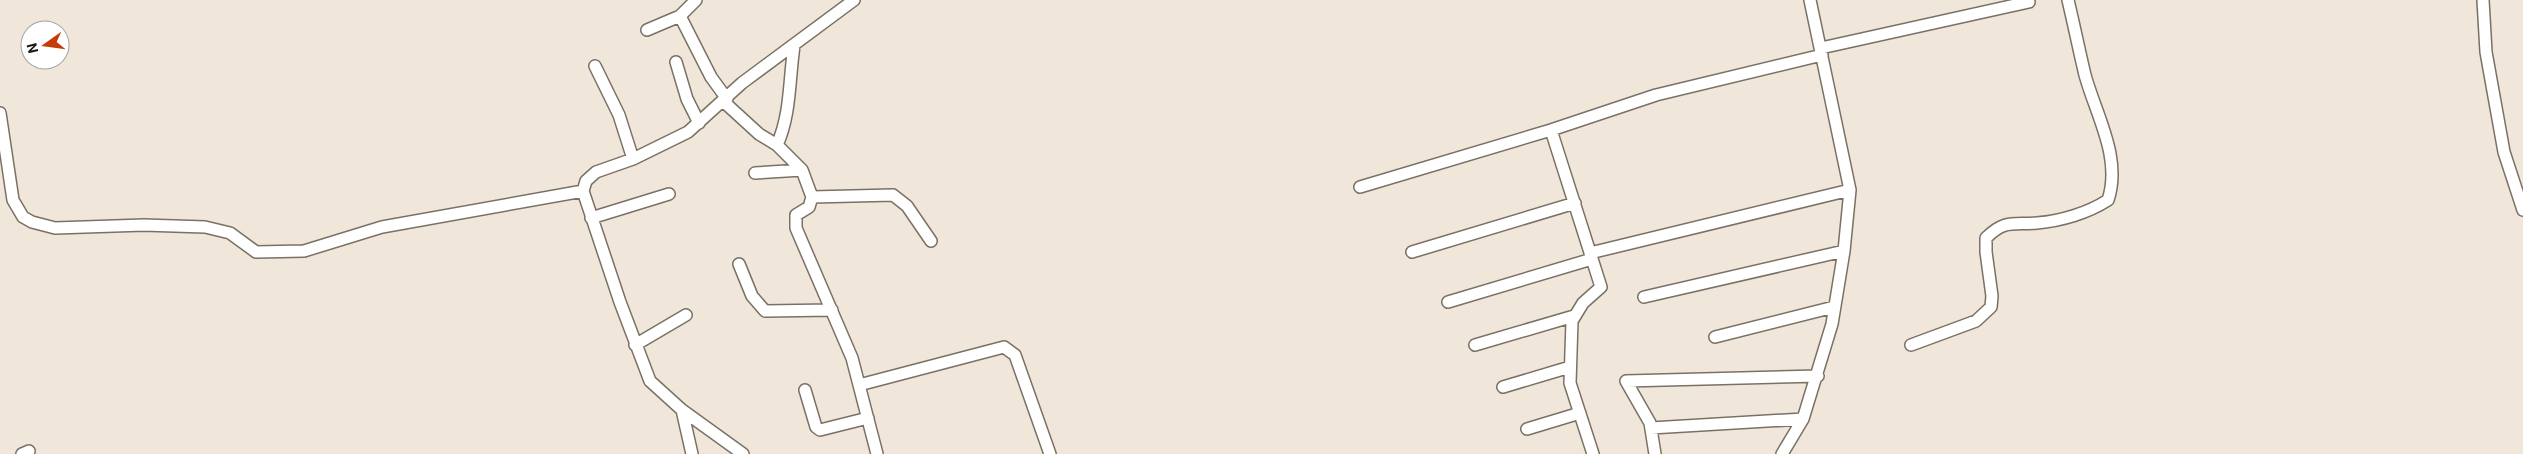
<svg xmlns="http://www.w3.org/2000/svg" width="2523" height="454" font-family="Roboto,sans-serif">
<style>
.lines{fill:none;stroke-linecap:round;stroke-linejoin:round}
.minor-casing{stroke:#7a7165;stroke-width:14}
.minor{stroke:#fff;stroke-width:11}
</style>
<rect width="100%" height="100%" fill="#f0e6d9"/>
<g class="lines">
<g class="minor-casing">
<path id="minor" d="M2483,0L2486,52L2504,152L2523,210
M680,16L711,77L727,99
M647,30L680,16L696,0
M1821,48L2029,2
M676,62L687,99L699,123
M595,66L619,115L633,159
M724,102L759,134L777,145L802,170L812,197L809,207L796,215V228L852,358L877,454
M0,113L13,200L23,217L32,222L55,228L144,225L205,227L230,233L256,252L304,251L382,227L583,191
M1551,130L1601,287L1583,303L1572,321L1570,383L1593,454
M777,145C791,114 789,79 794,46
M755,173L802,170
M1360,187L1551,130L1656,95L1822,55
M812,197L893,195L907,206L931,241
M591,218L669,194
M1412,252L1575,203
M1590,253L1850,190
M739,264L752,296L765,311L832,310
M1644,297L1844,251
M1448,302L1592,259
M1715,337L1834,307
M635,345L686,315
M1475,345L1574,316
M1911,345L1976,321L1991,307L1992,296L1986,252V238C2005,219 2013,225 2037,223C2061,221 2088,213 2108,200C2122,158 2096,115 2085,75C2079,50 2074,25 2068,0
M859,385L1004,347L1015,355L1050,454
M1503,387L1570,367
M805,390L816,427L820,430L868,418
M682,410L692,454
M1651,428L1803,419
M1527,429L1580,413
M22,454L29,451
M743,454L682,410L650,381L620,302L583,191L586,181L596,172L633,159L688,132L742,83L854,0
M1655,454L1650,423L1626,381L1818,376
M1782,454L1803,419L1832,324L1844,251L1850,190L1810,0"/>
</g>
<use href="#minor" class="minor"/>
</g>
<g transform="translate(45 45) rotate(256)"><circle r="24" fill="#ffffff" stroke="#a4a3a1"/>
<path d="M0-4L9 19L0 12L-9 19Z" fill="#c43d08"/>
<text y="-8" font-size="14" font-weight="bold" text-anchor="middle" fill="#1c1814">N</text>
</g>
</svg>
